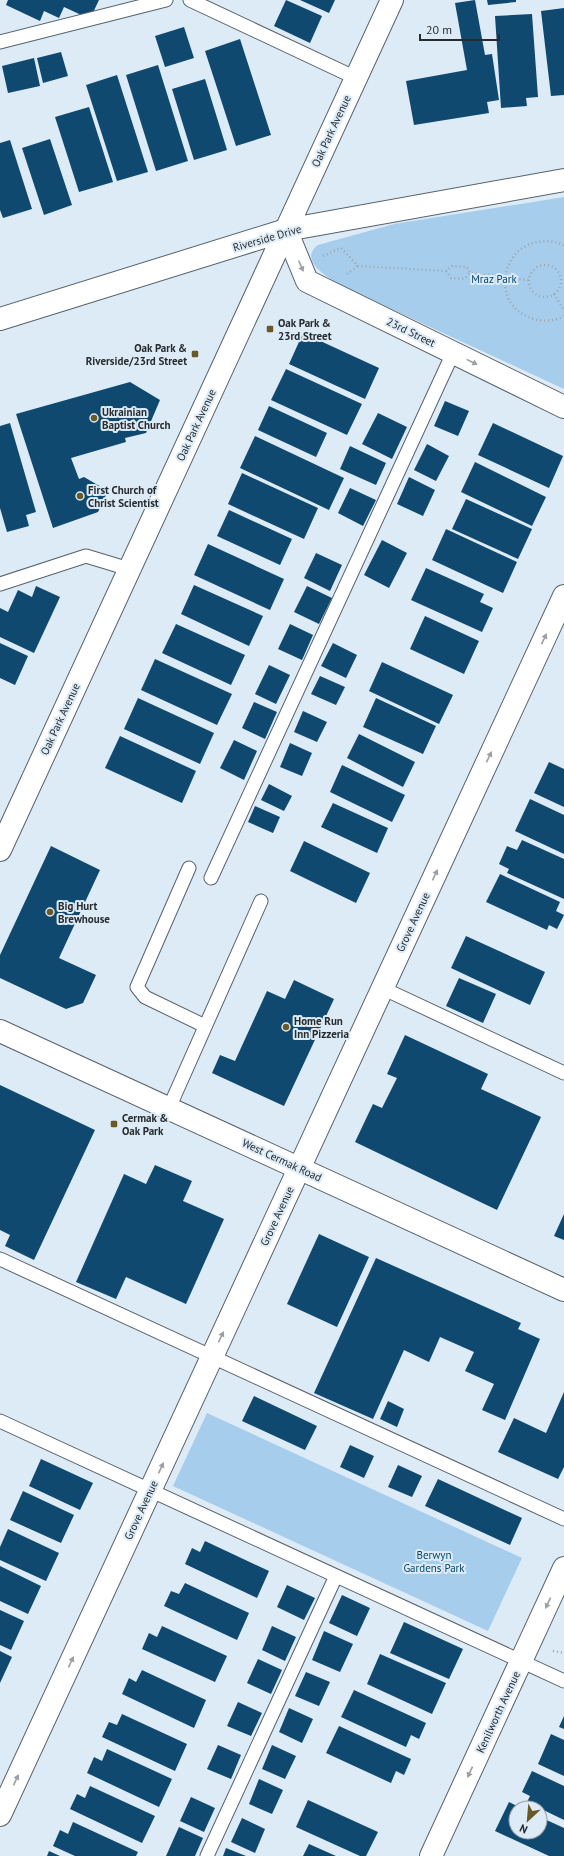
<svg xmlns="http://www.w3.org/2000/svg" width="564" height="1856" font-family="'PT Sans',sans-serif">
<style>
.green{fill:#a7cdec}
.building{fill:#0f496f}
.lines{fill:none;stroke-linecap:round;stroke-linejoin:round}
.lane-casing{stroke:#57626b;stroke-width:15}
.street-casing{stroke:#57626b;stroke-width:24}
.secondary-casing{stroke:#57626b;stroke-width:24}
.path{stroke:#9ba6ae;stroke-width:2.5;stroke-dasharray:1 3;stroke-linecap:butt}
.lane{stroke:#fff;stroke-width:13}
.street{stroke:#fff;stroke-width:22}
.secondary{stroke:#fff;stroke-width:22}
.oneway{fill:#9da0a1}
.poi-dot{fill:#695927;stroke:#ddebf6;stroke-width:1.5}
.labels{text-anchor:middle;stroke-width:4;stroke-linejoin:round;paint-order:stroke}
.street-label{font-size:11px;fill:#262b2f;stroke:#ddebf6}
.park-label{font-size:11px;fill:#00466e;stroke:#ddebf6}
.poi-label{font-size:11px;font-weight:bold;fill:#262b2f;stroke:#ddebf6;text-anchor:start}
</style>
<rect width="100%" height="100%" fill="#ddebf6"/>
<path class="green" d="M564,197V389L346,288C333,281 296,261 318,245L394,224Z
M207,1413L522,1558L488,1631L173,1486Z"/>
<path class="building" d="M8,0H99L90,19L64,7L59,18L44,11L40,21L6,5Z
M286,0L322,16L310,43L274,26Z
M300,0H335L329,13Z
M475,0L485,55L492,54L499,100L487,102L489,113L414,125L406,81L467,70L455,3Z
M487,0H516V2L488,5Z
M564,8V95L551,96L541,11Z
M532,14L538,97L526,98L527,106L501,108L495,16Z
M184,27L194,58L165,67L155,36Z
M240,39L271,135L236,146L205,51Z
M61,52L68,76L43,83L37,58Z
M34,58L40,86L8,93L2,66Z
M158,65L188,161L156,171L126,75Z
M117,75L148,172L117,181L86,85Z
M205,79L227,150L194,160L172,89Z
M89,107L113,182L79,192L55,117Z
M50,139L72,205L44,215L22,148Z
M10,140L32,209L3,218L0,210V143Z
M303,333L379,368L365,399L289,364Z
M286,369L362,404L347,435L271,400Z
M130,382L160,400L146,433L125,438L126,442L71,458L79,479L84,477L108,491L98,512L53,528L16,414Z
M445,401L469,411L458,436L434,426Z
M269,406L327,433L316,457L258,430Z
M378,413L407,427L392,459L362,444Z
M10,423L36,512L26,515L29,526L7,532L0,508V426Z
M493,423L563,456L549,488L478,455Z
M255,436L344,478L329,510L240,468Z
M427,444L449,456L436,481L414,470Z
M350,446L386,463L376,485L340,469Z
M475,462L546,497L532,526L461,492Z
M242,473L318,508L304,539L228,504Z
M409,477L435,490L423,516L397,504Z
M350,488L376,500L363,526L338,513Z
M466,499L532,529L518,559L452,529Z
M229,510L292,539L280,565L217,536Z
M446,529L517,562L503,593L432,560Z
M382,540L407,553L389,588L364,575Z
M208,544L284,579L270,610L194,575Z
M316,553L342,565L330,591L304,578Z
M426,568L484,594L480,602L493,608L482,632L411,600Z
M194,585L263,616L249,646L181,614Z
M36,586L60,597L34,653L0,637V608L8,612L18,590L32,597Z
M307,586L332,598L319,624L294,612Z
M425,616L479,641L464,674L410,649Z
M176,624L245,655L231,685L162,653Z
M290,624L313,635L302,660L278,649Z
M0,643L28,656L15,685L0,678Z
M333,643L357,655L346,678L321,666Z
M155,659L232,694L217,725L141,690Z
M382,662L453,695L439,724L369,691Z
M269,665L290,675L276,704L255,694Z
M320,676L345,687L336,705L311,694Z
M138,698L214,733L200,764L124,729Z
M376,698L436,726L423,754L363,727Z
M254,702L277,712L265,739L242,728Z
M303,711L327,722L317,742L294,732Z
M359,734L415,762L403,787L347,758Z
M120,736L196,771L182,803L105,768Z
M234,740L257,751L244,780L220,768Z
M290,743L312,753L302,776L280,767Z
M549,762L564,769V807L534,793Z
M342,765L405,795L392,822L330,792Z
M269,784L292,796L284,811L261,800Z
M530,799L564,815V854L515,831Z
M333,803L388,828L377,853L321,827Z
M255,806L280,817L273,833L248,822Z
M522,840L564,859V899L507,873L509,869L499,864L507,846L517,850Z
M304,841L370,873L356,903L290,871Z
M51,846L100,870L59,958L96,975L83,1003L66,1009L0,978V955Z
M500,874L560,902L556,911L564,915L557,929L549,925L547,930L486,902Z
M466,936L545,972L530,1005L451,968Z
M459,978L496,994L483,1023L446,1006Z
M294,980L334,999L284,1106L212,1073L220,1055L235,1061L267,991L285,999Z
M405,1035L488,1074L481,1089L541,1117L497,1210L355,1142L373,1104L382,1108L397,1078L387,1074Z
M0,1085L95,1130L34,1260L5,1246L10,1235L0,1230Z
M155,1165L192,1181L183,1201L224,1219L186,1304L126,1277L116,1299L76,1282L124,1174L146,1184Z
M564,1214V1240L554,1236Z
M319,1234L369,1257L337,1327L287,1304Z
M376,1258L521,1323L518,1329L540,1339L505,1420L482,1410L494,1384L465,1371L474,1352L440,1337L429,1362L404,1350L373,1419L314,1393Z
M564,1392V1467L558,1479L498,1452L514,1418L546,1433Z
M254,1396L317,1426L305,1450L242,1421Z
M388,1401L404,1409L397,1427L380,1419Z
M350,1445L374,1456L364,1478L340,1467Z
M41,1459L93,1483L80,1510L29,1486Z
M398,1465L422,1476L412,1497L388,1487Z
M438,1479L522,1518L510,1545L425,1506Z
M23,1491L74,1515L61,1543L10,1520Z
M8,1529L59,1553L46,1581L0,1560V1547Z
M205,1541L269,1571L257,1598L185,1564L192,1548L200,1552Z
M0,1566L41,1586L28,1614L0,1601Z
M185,1583L249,1613L237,1640L164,1606L171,1591L179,1594Z
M287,1585L315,1598L304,1620L277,1607Z
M342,1595L370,1608L357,1636L329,1623Z
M0,1610L24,1621L11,1650L0,1645Z
M404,1622L463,1649L449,1679L390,1653Z
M162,1626L227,1656L215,1682L142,1649L149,1633L157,1637Z
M272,1626L296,1637L285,1661L262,1650Z
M324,1631L353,1644L340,1672L312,1660Z
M0,1651L12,1657L0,1683Z
M380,1654L446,1683L432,1714L367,1684Z
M258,1659L282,1670L271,1694L247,1683Z
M142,1670L206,1700L194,1728L122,1694L129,1678L136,1682Z
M306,1672L330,1682L319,1706L295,1696Z
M354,1690L426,1723L419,1739L411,1735L406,1747L341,1717Z
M238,1702L262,1713L251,1736L227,1726Z
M289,1708L313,1719L302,1743L279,1732Z
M122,1714L187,1744L175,1771L102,1737L109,1722L117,1725Z
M564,1716V1729L559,1727Z
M339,1726L411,1759L404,1775L396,1771L391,1783L326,1753Z
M551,1734L564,1740V1776L538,1764Z
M218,1745L241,1755L231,1779L207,1769Z
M272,1745L296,1756L285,1779L262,1769Z
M107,1749L172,1779L159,1807L87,1773L94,1757L102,1761Z
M532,1771L564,1786V1820L527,1802L530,1796L522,1792Z
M259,1779L283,1790L272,1814L249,1804Z
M90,1786L155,1816L142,1843L70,1809L77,1794L85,1798Z
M191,1797L215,1808L204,1832L180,1821Z
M308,1800L378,1832L366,1856H360L296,1827Z
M509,1802L521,1808H516V1832H540V1817L564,1828V1856H549L495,1831Z
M242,1818L265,1829L255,1853L231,1842Z
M73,1822L138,1852L136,1856H75L53,1846L60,1830L68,1834Z
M179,1827L203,1838L195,1856H166Z
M309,1844L336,1856H303Z
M226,1848L246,1856H223Z
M49,1851L60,1856H47Z"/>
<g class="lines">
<g class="lane-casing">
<path id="lane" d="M190,0L356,78
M0,42L166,0
M0,584L86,556L129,569
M189,868L137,987L145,997L205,1026
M211,878L453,353
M382,988L564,1073
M169,1108L261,901
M0,1259L564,1519
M0,1421L564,1681
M207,1856L336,1576"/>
</g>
<g class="street-casing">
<path id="street" d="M286,230L307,281L564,407
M0,1815L564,596
M431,1856L564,1568"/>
</g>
<g class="secondary-casing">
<path id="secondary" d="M0,319L286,230L564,180
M0,850L392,0
M0,1031L564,1290"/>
</g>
<path class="path" d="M564,245C506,223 481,304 534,319C544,322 555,321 564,316
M323,256L341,248L358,266L446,271L452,266L467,267L470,273L529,280
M529 281a16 16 0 1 1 32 0a16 16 0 1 1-32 0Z
M446,271L451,278L464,279L470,273
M347,274L358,266
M554,294L564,310
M553,1651L564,1653"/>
<use href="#lane" class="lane"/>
<use href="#street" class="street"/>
<use href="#secondary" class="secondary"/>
</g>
<defs><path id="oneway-solid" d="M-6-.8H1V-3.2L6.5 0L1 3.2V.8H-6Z"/></defs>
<g class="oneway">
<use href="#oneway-solid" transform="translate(301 266) rotate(67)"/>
<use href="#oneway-solid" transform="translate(472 362) rotate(26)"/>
<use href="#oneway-solid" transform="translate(544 639) rotate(-65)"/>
<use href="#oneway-solid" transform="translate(489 757) rotate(-65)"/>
<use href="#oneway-solid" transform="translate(435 875) rotate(-65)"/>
<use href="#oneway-solid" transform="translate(221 1337) rotate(-65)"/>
<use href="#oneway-solid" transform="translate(161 1468) rotate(-65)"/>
<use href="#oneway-solid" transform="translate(548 1603) rotate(115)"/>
<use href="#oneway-solid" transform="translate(71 1662) rotate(-65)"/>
<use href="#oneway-solid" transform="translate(470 1772) rotate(115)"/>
<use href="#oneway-solid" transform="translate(16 1780) rotate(-65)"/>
</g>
<g class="poi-dot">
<rect x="266" y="325" width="8" height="8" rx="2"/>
<rect x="191" y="350" width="8" height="8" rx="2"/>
<circle cx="94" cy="418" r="4"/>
<circle cx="80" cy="496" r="4"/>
<circle cx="50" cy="912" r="4"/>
<circle cx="286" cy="1027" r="4"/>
<rect x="110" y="1120" width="8" height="8" rx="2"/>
</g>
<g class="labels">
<g class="street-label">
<text transform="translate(331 131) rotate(-65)" y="4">Oak Park Avenue</text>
<text transform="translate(267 238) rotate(-16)" y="4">Riverside Drive</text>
<text transform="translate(411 332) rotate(26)" y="4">23rd Street</text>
<text transform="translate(196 425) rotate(-65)" y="4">Oak Park Avenue</text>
<text transform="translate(60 719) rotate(-65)" y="4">Oak Park Avenue</text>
<text transform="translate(413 922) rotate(-65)" y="4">Grove Avenue</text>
<text transform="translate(282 1160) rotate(25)" y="4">West Cermak Road</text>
<text transform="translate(277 1216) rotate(-65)" y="4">Grove Avenue</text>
<text transform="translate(141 1510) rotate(-65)" y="4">Grove Avenue</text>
<text transform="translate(498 1712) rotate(-65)" y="4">Kenilworth Avenue</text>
</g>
<g class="park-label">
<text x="494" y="283">Mraz Park</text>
<text x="434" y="1559">Berwyn<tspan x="434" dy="13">Gardens Park</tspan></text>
</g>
<g class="poi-label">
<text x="278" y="327">Oak Park &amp;<tspan x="278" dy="13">23rd Street</tspan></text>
<text x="187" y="352" text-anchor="end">Oak Park &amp;<tspan x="187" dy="13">Riverside/23rd Street</tspan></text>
<text x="102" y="416">Ukrainian<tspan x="102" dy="13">Baptist Church</tspan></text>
<text x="88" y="494">First Church of<tspan x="88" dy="13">Christ Scientist</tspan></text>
<text x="58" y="910">Big Hurt<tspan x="58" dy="13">Brewhouse</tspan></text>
<text x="294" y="1025">Home Run<tspan x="294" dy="13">Inn Pizzeria</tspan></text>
<text x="122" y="1122">Cermak &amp;<tspan x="122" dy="13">Oak Park</tspan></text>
</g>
</g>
<g transform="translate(528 1820) rotate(206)"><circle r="19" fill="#ddebf6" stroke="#949ea6"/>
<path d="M0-3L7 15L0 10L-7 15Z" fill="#695927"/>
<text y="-6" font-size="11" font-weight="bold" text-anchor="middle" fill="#262b2f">N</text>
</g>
<path d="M420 34v6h79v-6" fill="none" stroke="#262b2f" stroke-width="2"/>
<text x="426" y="34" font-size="12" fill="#262b2f" stroke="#ddebf6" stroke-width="3" paint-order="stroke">20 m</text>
</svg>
